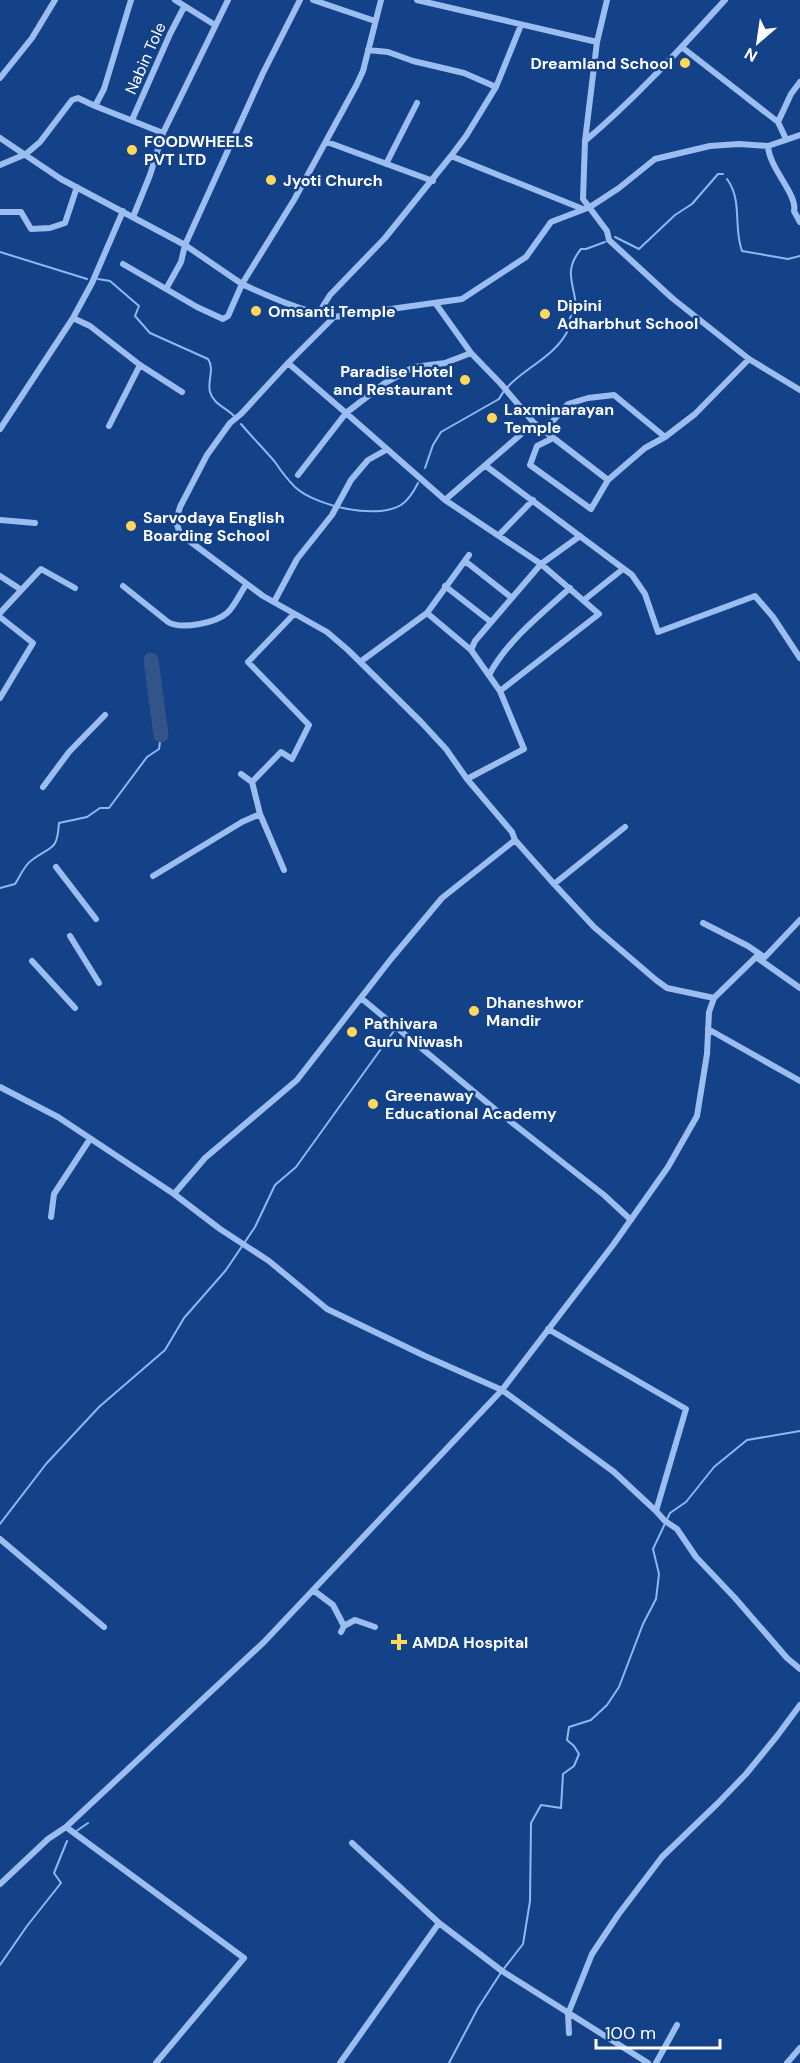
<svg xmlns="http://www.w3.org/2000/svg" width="800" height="2063" font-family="'DM Sans',sans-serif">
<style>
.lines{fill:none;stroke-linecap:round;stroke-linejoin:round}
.stream{stroke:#8db8f2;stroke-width:2}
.river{stroke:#325489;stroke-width:15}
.street{stroke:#9bbdef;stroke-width:6}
.poi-dot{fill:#ffd75a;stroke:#144289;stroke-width:2}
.labels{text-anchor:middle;stroke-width:5;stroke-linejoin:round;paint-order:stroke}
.street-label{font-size:16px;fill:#fff;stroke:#144289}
.poi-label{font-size:16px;font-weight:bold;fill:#fff;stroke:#144289;text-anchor:start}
</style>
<rect width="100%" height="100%" fill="#144289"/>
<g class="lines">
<path class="stream" d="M727,179C743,201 733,227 742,251L788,259L800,256
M615,237L639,249L675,215L692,204L718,174H723
M0,252L87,279
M98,279L110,281L139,306L135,316L150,333L208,359C215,369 207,381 210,392C213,404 227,408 234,416
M241,424C252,437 264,449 275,462C281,471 288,480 295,487C315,506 377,520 401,505C409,500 414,491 418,483
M425,468L433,445L441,432L499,399C512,373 553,360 567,332C569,327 569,323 570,318C572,314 576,310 576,306C574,283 563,271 581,249H586L605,242
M0,888L15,884C20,877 24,865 32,860C52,845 57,852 59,823L87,817L100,808H109L147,757L159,749L161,735
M0,1524L46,1464L99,1407L165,1350L184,1318L226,1270L255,1227L275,1185L296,1167L396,1028
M75,1832L88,1823
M0,1965L27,1926L61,1883L54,1873L67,1841
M449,2063L478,2008L502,1971L523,1944L530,1901L531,1823L541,1805L561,1808L563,1774L574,1766L579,1754L574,1746L567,1740L569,1727L591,1720L607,1705L619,1687L643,1624L656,1599L659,1574L653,1549L670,1513L686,1502L714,1467L747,1440L800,1431"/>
<path class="river" d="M151,660L161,735"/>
<path class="street" d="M131,0L104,89L95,106L163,133
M175,0L215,25
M313,0L375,21
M417,0L597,42
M607,0L597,42L585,141L583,199L607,231L609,240L672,298L749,359L800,390
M683,48L778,122
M368,50L388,52L413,61L464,73L496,87
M0,78L32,38L55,0
M132,120L170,34L184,7
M0,138L61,179L185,245L242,284L294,200L356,86L363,71L381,0
M786,139L778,122L791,94L800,82
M585,141C636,98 680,49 725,0
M327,142L433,181
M768,146C769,168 798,195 794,211L800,222
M451,156L466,136L496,87L521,25
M386,164L417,103
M0,165L26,154L40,142L72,100L78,98L95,106
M0,212H21L31,229L50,228L65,223L77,187
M133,217L150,175L163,133L228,0
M123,264L197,307L223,319L228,316L242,284C272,298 302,311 334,317L462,299L526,257L551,222L590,207L619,188L655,159L710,146L739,144L768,146L800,135
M166,289L181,262L185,245L263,73L300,0
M318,314L330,295L385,238L451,156L583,209
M334,317L288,363L346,413L385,383L414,367L445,363L471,353L436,304
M73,318L90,326L140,365L182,392
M471,353L501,384L534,423L608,480L591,509L530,465L537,446L553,438
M288,363L241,414L230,423L207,455L180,507L176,521L180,534L263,596L327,632L348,650L421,722L446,749L467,779L512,832L515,840L554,884L594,927L656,980L667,988L714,998
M109,426L140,365
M0,429L73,318L92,283L123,211
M544,431L568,404L588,398L614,395L665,437L645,448L608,480
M665,437L695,414L749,359
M486,466L632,575L645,594L658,632L755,596L773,617L800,658
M298,475L346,413L445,500L541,564L599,614L500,691L524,749L467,779
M445,500L534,423
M0,520L35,523
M499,535L533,500
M465,561L512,598
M0,576L20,589
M123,586L168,622C181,630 216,623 227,613C235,606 240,593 246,585
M445,586L491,622
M584,600L623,569
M274,602L297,559L332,515L351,480L368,460L386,450
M0,613L41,569L75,588
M427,613L471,650
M0,617L33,643L0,698
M360,662L427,613L469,555
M489,675C507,641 541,614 570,588
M500,691L471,650L475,641L541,564L580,536
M241,774L252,782L281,752L292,759L309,725L248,662L294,614
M252,782L260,814L284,870
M43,787L69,752L105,715
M56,867L96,919
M153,876L242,822L260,814
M554,884L625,827
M703,923L748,946L764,957
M70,936L99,983
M756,957L800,988
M32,961L75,1008
M361,998L496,1110L604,1195L631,1220
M708,1029L800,1081
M0,1087L58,1117L174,1194L220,1229L269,1261L327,1309L425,1356L502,1390L614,1472L656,1511L665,1521L677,1529L696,1557L735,1598L787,1658L800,1669
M174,1194L205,1158L297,1080L391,959L442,898L515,840
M51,1217L54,1194L90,1139
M548,1329L686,1409L656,1511
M0,1539L104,1627
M313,1590L333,1605L344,1626L341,1632
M344,1626L355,1620L375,1627
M66,1827L244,1958L156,2063
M0,1884L48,1839L66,1827L264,1642L502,1390L613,1245L668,1167L697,1116L707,1054L709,1012L714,998L756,957H765L800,920
M439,1923L502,1971L648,2063
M569,2033L568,2014L592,1954L618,1915L662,1857L718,1803L746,1774L777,1736L800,1705
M340,2063L439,1923L352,1843
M656,2063L677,2025
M787,2063L800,2048"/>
</g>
<g class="poi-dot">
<circle cx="685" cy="63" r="6"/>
<circle cx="132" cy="150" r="6"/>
<circle cx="271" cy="180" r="6"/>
<circle cx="256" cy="311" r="6"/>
<circle cx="545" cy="314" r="6"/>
<circle cx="465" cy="380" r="6"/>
<circle cx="492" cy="418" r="6"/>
<circle cx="131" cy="526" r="6"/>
<circle cx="474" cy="1011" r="6"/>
<circle cx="352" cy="1032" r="6"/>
<circle cx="373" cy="1104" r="6"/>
<path d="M396 1633h6v6h6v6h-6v6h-6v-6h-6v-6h6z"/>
</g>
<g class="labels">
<g class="street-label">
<text transform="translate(145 58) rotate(-66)" y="6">Nabin Tole</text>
</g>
<g class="poi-label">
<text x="673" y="69" text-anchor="end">Dreamland School</text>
<text x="144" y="147">FOODWHEELS<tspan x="144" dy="18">PVT LTD</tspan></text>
<text x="283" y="186">Jyoti Church</text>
<text x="557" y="311">Dipini<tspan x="557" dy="18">Adharbhut School</tspan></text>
<text x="268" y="317">Omsanti Temple</text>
<text x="453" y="377" text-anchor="end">Paradise Hotel<tspan x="453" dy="18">and Restaurant</tspan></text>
<text x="504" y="415">Laxminarayan<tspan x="504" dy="18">Temple</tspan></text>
<text x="143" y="523">Sarvodaya English<tspan x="143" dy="18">Boarding School</tspan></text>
<text x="486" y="1008">Dhaneshwor<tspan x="486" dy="18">Mandir</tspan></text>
<text x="364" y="1029">Pathivara<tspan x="364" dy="18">Guru Niwash</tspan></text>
<text x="385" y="1101">Greenaway<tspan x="385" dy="18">Educational Academy</tspan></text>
<text x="412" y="1648">AMDA Hospital</text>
</g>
</g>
<g transform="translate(758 42) rotate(209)" stroke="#144289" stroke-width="4.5" paint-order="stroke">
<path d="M0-4.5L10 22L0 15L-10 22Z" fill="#ffffff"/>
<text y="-9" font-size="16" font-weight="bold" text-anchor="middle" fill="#ffffff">N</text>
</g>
<path d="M596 2039v9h124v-9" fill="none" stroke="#ffffff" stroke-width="3"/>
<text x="605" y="2039" font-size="18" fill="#ffffff" stroke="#144289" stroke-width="4.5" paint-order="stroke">100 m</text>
</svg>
